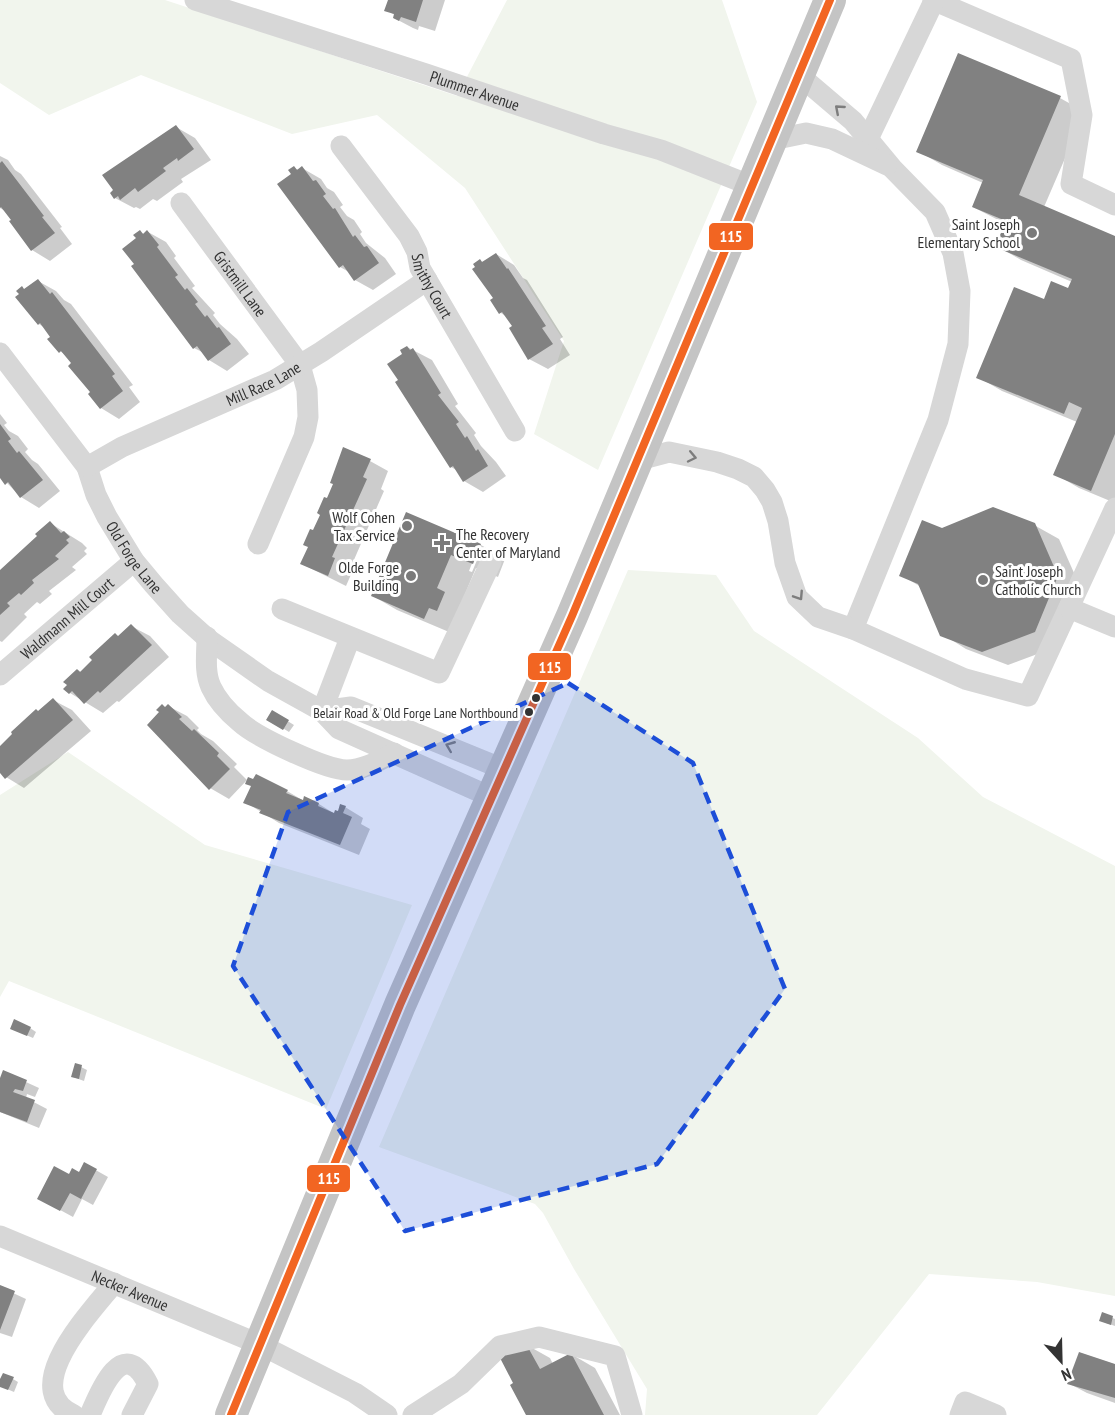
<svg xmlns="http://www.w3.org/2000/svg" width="1115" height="1415" font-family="'PT Sans Narrow',sans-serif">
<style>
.green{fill:#f1f5ed}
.shadow{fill:#0003;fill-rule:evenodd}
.building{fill:#818181}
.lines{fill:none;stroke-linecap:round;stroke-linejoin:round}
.minor{stroke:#d7d7d7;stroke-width:21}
.highway{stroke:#c4c4c4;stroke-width:32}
.bus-1-casing{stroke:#fff;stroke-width:12}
.bus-1{stroke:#f26522;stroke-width:8}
.oneway{stroke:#7d7d7d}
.marked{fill:#1d4ed8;fill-opacity:0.2;stroke:#1d4ed8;stroke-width:4.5;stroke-dasharray:12 8;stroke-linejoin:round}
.poi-dot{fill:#7a7a7a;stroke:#fff;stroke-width:2}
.bus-dot{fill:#333;stroke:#fff;stroke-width:2}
.labels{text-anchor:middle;stroke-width:6;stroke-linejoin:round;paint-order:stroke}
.bus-label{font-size:14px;fill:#333;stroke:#fff;text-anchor:end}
.street-label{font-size:16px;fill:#333;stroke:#fff}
.poi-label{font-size:16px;fill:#333;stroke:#fff;text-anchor:end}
.line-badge{stroke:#fff;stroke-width:2}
.badge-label{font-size:16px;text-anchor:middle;font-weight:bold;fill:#fff}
</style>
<rect width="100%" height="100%" fill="#fff"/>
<path class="green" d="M0,0H165L457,96L507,0H722L757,102L598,470L534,434L564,341L465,188L377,115L292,134L141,75L49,115L0,83Z
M628,570L716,575L754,631L918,738L983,797L1115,866V1296L1037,1282L929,1274L817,1415H645L647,1389L574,1269L543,1213L535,1204L379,1147Z
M68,752L205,845L412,905L326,1109L9,981L0,997V795Z"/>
<path class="shadow" d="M389,0H445L435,31L419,26L418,30L413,28L394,18L395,15L386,10Z
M1060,98L1085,112L1044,207L1115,237V503L1079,488L1055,474L1077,422L1002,391L978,377L1045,301L1069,290L1072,282L1021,260L997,246L1006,224L973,207L983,183L942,165L918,151Z
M176,127L195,138L211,160L181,179L183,182L157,201L153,199L140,209L136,207L134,208L115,198Z
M0,156L8,160L15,170L21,174L62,227L60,228L72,244L50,261L32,250L13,220L7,212L0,208Z
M294,168L299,170L302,168L321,179L327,188L334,192L343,205L340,207L347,216L354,220L362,232L360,234L366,243L385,258L396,274L373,290L355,280L349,272L340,267L293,174Z
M140,232L144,234L148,232L166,242L176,256L174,258L195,286L192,288L215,313L213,315L220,324L237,339L249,354L227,371L209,360L204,353L194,348L136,264Z
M496,254L514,265L523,278L527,280L563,337L560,339L570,355L548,369L529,359L514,327L507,317L501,313L492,300L495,298L480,261L483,262Z
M38,281L56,291L64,300L71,304L133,385L129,387L140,402L119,419L101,408L73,363L67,356L60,351L53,337L45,328L39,324L17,297Z
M407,347L432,360L458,404L455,406L476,433L474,435L481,446L496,462L506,476L483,492L464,481L458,471L451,467L400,380Z
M0,414L7,423L4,425L9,431L18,436L28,449L25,452L32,460L38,464L60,491L39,508L21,497L0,476Z
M370,461L388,471L381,489L384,491L350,569L353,570L346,586L302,564L321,515L319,513L335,484Z
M407,514L481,545L505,559L498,577L476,568L449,632L397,610L373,596ZM476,553H480L472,572L469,571Z
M50,523L82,543L87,548L84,551L87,554L72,567L76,570L49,591L52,594L40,604L37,602L24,614L27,617L2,642L0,641V572L39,536Z
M1034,525L1059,539L1082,591L1059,646L1008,665L966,649L942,634L921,587L901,575L942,530Z
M131,626L150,636L169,657L119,702L117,701L103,713L70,693L78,670L81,672Z
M53,700L72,710L91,731L24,788L6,777L0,771V747Z
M168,706L187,716L199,728L197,730L201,734L213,741L237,764L234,767L247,780L229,799L210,788L162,712Z
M273,712L294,725L289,732L268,719Z
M287,791L304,801L319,804L335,814L345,807L363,818L361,824L370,829L359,855L279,823L245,802Z
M30,1028L36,1032L33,1038L17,1031Z
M77,1065L87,1070L84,1081L73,1077Z
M4,1072L39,1088L35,1097L27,1094L26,1098L47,1109L39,1128L0,1112V1082Z
M85,1164L108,1177L93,1205L82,1199L73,1217L51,1205L70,1176L80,1174Z
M0,1287L26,1299L12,1337L0,1333Z
M1103,1314L1115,1319V1326L1106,1323Z
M525,1344L550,1358L553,1364L571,1354L595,1368L620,1415H528Z
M1115,1364V1403L1087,1393L1068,1383Z
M13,1379L18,1382L14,1392L0,1386V1383Z"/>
<path class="building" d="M388,0H423L416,22L401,17L399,21L393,18L394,14L384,11Z
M958,53L1061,96L1019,195L1115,236V434L1091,491L1053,475L1082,408L1069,402L1064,414L976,378L1014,287L1044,299L1051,281L1068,288L1072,279L995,247L1006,221L972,207L983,180L916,152Z
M176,125L194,149L178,161L177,158L163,168L166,171L138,192L135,188L120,200L118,196L114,199L110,193L113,190L102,175Z
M2,161L44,216L42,217L55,233L31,251L9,221L11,220L1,207L0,208V163Z
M294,166L297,170L302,166L313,181L316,180L326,194L323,196L333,209L335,208L353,237L355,235L364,247L367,246L379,263L354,281L343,265L339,268L277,184L291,174L288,170Z
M140,230L143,234L147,230L159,245L157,247L178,275L175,277L185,290L187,288L198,302L195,304L205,317L207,315L217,328L219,327L231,344L208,361L197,346L193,349L131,266L134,264L122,249L136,238L133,235Z
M496,253L507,269L508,268L546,326L542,328L553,344L528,360L509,328L512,326L502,312L499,314L490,300L493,298L472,269L475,267L473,264L480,259L482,262Z
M38,279L50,294L52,292L115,374L112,376L123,391L100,409L88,394L90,392L68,366L71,363L61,351L59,353L47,339L50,337L40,323L38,325L15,297L19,294L16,291L22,286L24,289Z
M407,346L410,350L413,348L441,393L438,395L459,422L456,424L465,438L467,436L476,451L478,449L488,466L463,482L453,466L450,468L395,382L398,380L387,364L402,354L400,350Z
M0,424L11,439L8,441L17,453L19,451L43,480L20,498L8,482L5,485L0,478Z
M343,447L371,459L363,477L367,479L332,557L335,558L328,576L300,564L308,547L303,545L310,529L313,530L320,515L317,513L324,497L327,498L333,484L330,483Z
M993,507L1035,523L1058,576L1035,632L982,652L940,636L918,584L899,576L922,520L942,528Z
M406,512L460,535L457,543L462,535L481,544L473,564L451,555L437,588L445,592L437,611L429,608L424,619L371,596Z
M50,521L61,533L64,531L70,537L66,540L69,543L55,556L59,559L32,580L34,583L21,595L19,593L7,603L10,606L0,615V570L37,536L35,534Z
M131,624L152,645L100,693L98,691L84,704L72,691L69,694L63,689L67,685L63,682L77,669L80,672L92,660L89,657L115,633L118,636Z
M53,698L73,720L5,779L0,773V746L12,734L11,732L36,709L38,711Z
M162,704L165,707L168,704L182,717L179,719L192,731L194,729L219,753L217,756L230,769L209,790L147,725L159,712L156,710Z
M272,710L289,720L283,730L266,720Z
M256,774L288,790L286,793L303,800L304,796L319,803L318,806L334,813L335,810L338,811L340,804L346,806L343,813L352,817L340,845L259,813L261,810L243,803L251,786L245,784L248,777L253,779Z
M14,1019L31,1027L27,1036L10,1029Z
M75,1063L82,1065L79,1079L71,1077Z
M3,1070L27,1080L23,1091L15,1089L13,1092L35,1100L27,1122L0,1112V1078Z
M84,1162L97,1169L81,1199L70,1193L60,1211L37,1199L54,1166L69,1174L72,1168L79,1172Z
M0,1285L15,1291L0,1330Z
M1102,1312L1113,1316L1111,1325L1099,1321Z
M525,1342L540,1369L571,1353L604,1415H526L510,1385L513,1383L499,1356Z
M1079,1352L1115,1364V1398L1067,1384Z
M3,1373L14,1377L8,1390L0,1387V1379Z"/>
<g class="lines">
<g class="minor">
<path id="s1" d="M195,0L426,74L604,134L661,150L752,186"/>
<path d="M933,0L1071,59L1082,115L1071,184L1115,205"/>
<path d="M799,75L853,121L892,168L935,212L953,253L960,291L958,344L938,420L853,629"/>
<path d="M868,139L934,1"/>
<path d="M772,140L806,133L832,139L887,165"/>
<path id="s2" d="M341,146L409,236L417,252L420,268L515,431"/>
<path id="s3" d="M181,203L300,365L307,390L308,417L304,437L258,544"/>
<path id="s4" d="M0,353L87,467L96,495L107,517L134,561L154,585L180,614L208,639L268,681L322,711L339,729L491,797"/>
<path d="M635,461L669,452L717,462L738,469L754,477L765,490L772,502L778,521L785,563L797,597L818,617L853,629L965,679L1028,696L1115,508"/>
<path id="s5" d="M87,467L122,447L275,380L321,352L427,280"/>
<path d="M1069,608L1115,627"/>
<path d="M282,609L439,673L491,562"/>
<path d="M207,637C207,654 204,672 211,687C217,700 229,713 240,722C256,737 326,770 347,770C364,770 380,760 394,753"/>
<path id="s6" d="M0,675L134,561"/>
<path d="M322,711L351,707L503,769"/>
<path d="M322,711L350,638"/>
<path id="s7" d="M0,1236L261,1345L355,1393L387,1415"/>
<path d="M74,1415C16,1389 92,1311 114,1283"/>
<path d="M90,1415C100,1391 123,1334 148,1384L132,1415"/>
<path d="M413,1415L461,1384L500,1346L539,1337L615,1356L632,1415"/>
<path d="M960,1415L965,1402L996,1415"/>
</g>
<path class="highway" d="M231,1415L400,1005L572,616L830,0"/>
<g class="bus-1-casing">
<path id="bus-1" d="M231,1415L400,1005L572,616L830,0"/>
</g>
<use href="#bus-1" class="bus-1"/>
</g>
<defs><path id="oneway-chevron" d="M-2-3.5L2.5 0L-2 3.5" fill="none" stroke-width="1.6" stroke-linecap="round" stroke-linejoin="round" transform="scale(1.5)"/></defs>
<g class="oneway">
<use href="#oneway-chevron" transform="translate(839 109) rotate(-139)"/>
<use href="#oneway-chevron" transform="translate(692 457) rotate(12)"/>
<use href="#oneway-chevron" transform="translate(799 596) rotate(57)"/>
<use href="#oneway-chevron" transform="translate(450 746) rotate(-158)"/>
</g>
<path class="marked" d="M568,683L693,763L785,989L657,1164L405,1231L233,966L288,812Z"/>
<g class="poi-dot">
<circle cx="1032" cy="233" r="6"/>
<circle cx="407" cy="526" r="6"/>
<path d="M439 534h6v6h6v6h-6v6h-6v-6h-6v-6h6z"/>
<circle cx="411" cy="576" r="6"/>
<circle cx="983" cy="580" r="6"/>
</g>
<g class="bus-dot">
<circle cx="536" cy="698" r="5"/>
<circle cx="529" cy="712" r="5"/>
</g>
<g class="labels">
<g class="bus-label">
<text x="518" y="718">Belair Road &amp; Old Forge Lane Northbound</text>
</g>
<g class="street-label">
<text dy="6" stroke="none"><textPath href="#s1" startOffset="294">Plummer Avenue</textPath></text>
<text dy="6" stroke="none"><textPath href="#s3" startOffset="100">Gristmill Lane</textPath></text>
<text dy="6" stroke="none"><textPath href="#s2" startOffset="168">Smithy Court</textPath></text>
<text dy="6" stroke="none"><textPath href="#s5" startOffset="195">Mill Race Lane</textPath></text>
<text dy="6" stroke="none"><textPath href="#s4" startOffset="246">Old Forge Lane</textPath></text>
<text dy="6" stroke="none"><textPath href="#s6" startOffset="88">Waldmann Mill Court</textPath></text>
<text dy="6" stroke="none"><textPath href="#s7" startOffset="141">Necker Avenue</textPath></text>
</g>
<g class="poi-label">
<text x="1020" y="230">Saint Joseph<tspan x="1020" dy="18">Elementary School</tspan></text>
<text x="395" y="523">Wolf Cohen<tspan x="395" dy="18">Tax Service</tspan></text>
<text x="456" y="540" text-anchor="start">The Recovery<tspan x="456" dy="18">Center of Maryland</tspan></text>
<text x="399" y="573">Olde Forge<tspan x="399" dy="18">Building</tspan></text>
<text x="995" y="577" text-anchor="start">Saint Joseph<tspan x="995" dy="18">Catholic Church</tspan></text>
</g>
</g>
<g class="line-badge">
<rect x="708" y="222" width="46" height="29" rx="6" fill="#f26522"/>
<rect x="527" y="652" width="45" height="29" rx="6" fill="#f26522"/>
<rect x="306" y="1164" width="45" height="29" rx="6" fill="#f26522"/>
</g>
<g class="badge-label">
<text x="731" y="242">115</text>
<text x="550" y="673">115</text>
<text x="329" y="1184">115</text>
</g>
<g transform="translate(1061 1361) rotate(158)" stroke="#ffffff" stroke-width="4.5" paint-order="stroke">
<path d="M0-4.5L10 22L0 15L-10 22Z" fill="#333333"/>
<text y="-9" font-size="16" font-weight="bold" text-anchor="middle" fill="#333333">N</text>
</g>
</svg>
